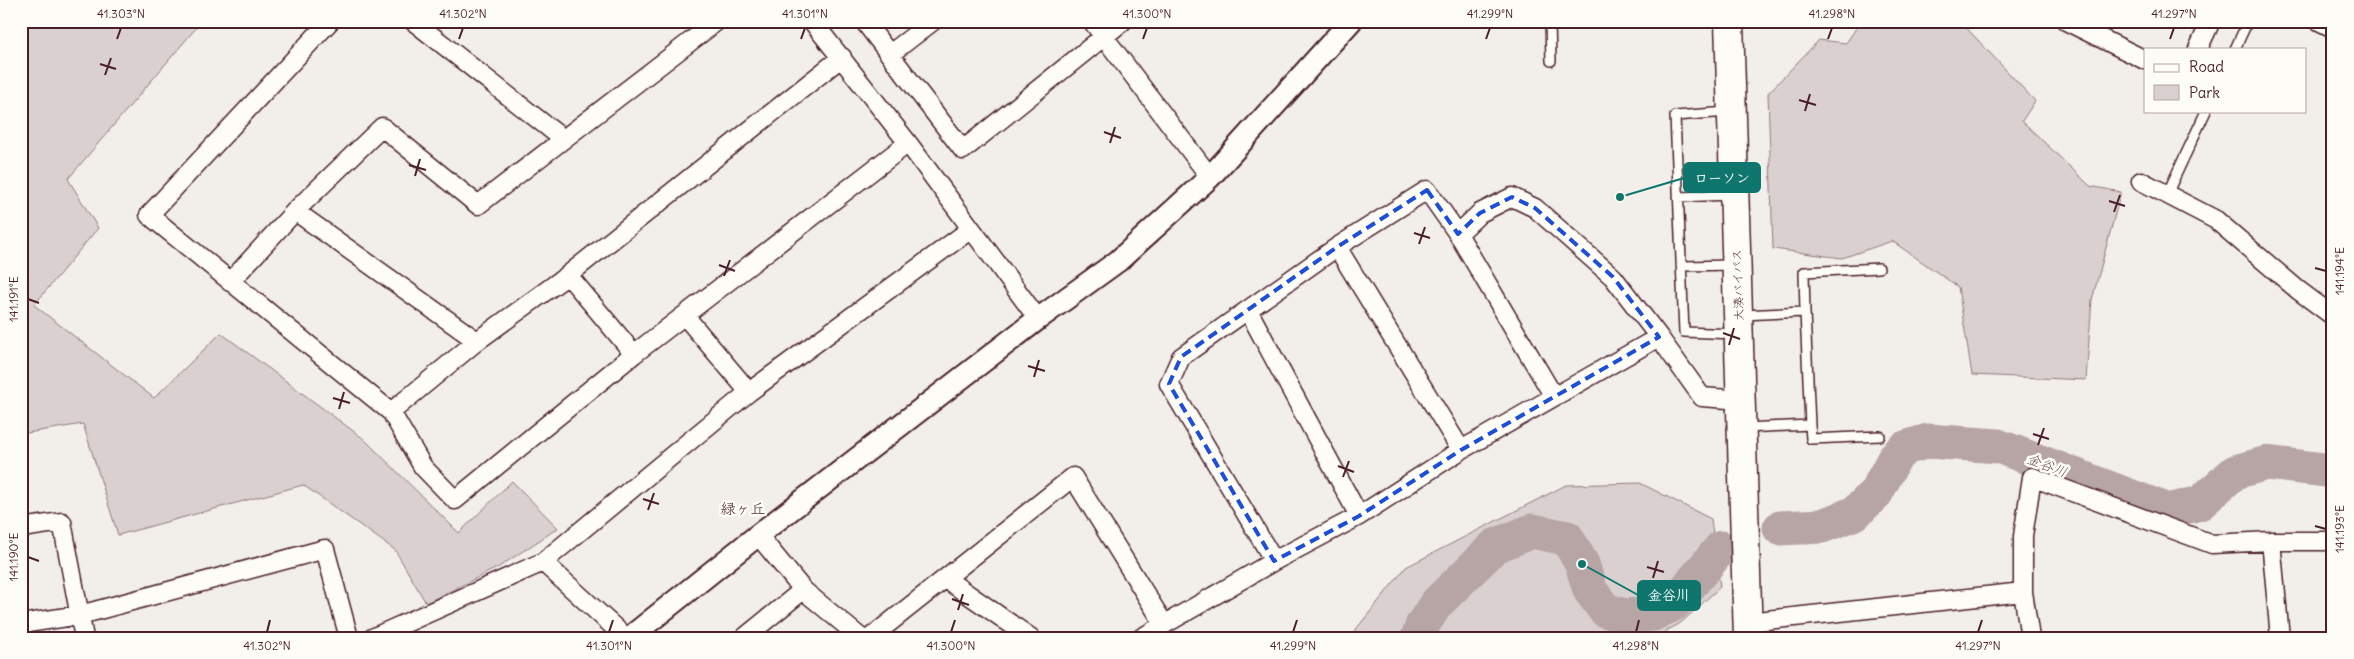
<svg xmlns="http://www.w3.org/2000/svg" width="2354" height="659" font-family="Delius,'Klee One',sans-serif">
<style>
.green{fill:#d9d0cf;stroke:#92787d}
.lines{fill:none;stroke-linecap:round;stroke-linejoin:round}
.river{stroke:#b7a5a6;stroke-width:35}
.service-casing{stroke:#4a1f2b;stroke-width:12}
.minor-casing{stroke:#4a1f2b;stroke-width:21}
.tertiary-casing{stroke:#4a1f2b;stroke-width:25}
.trunk-casing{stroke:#4a1f2b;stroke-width:31}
.service{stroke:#fdfcf7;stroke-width:9}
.minor{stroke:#fdfcf7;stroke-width:18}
.tertiary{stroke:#fdfcf7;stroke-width:21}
.trunk{stroke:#fdfcf7;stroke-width:28}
.marked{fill:none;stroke:#1d4ed8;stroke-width:4;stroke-dasharray:10 6;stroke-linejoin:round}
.ticks{fill:none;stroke:#4a1f2b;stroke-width:2}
.labels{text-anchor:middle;stroke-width:5;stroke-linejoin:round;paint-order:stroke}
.street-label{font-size:12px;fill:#4a1f2b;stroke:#fdfcf7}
.water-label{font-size:14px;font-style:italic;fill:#704e56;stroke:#fdfcf7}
.quarter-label{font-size:15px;fill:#4a1f2b;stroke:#fdfcf7}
.leader{fill:none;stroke:#0f766e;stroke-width:2}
.callout-dot{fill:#0f766e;stroke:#fdfcf7;stroke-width:2}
.callout{fill:#0f766e;stroke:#0f766e;stroke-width:2}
.callout-label{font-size:14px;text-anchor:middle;font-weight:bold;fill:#fff}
.neatline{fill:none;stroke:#4a1f2b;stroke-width:2}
.ticks-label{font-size:12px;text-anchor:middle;fill:#4a1f2b}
</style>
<rect width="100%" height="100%" fill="#f2efeb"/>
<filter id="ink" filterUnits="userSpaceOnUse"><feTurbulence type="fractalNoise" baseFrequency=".02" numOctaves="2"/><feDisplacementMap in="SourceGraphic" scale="10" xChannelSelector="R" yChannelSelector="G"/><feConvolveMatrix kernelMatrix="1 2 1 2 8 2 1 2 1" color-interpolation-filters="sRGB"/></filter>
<g filter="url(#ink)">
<path class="green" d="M21,21H202L68,179L98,228L34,305L154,398L221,333L364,439L459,533L512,481L558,528L499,567L426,603L395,550L303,485L118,535L83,424L21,434Z
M1861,21H1960L2035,101L2022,121L2090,186L2121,192L2092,300L2086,380L1972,375L1958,287L1892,241L1842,258L1773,249L1768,93L1819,40L1846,43Z
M1640,483L1711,519L1720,587L1682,622L1655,638H1349L1406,567L1566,485Z"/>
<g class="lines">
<path class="river" d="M1780,528L1822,526L1855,513L1876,493L1895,457L1905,448L1928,441L1998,446L2169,511L2200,503L2235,472L2267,463L2333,471
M1418,638L1423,624L1436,604L1495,546L1532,531L1567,538L1582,564L1590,590L1605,610L1624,616L1653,614L1674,604L1721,548"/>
<g class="service-casing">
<path id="service" d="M1550,21L1551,61
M2235,49L2248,21
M1728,112L1675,116L1684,332L1736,334
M2167,194L2206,111
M1678,197L1731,195
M1682,266L1734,265
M1805,312L1804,272L1879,268
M1742,315L1805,312L1810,425L1745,428
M1810,425L1811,439L1880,436"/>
</g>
<g class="minor-casing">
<path id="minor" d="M330,21L149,215L391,412L423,467L455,500L634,354L908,143
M413,21L563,139
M812,21L908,143L1038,319
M864,21L963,150L1123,21
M1092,21L1210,177
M2066,21L2145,60
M2319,21L2333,28
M2198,49L2211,21
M890,54L933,21
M2141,181L2216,220L2298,290L2333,316
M295,211L477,341
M1458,234L1480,213L1512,197L1535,208L1613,277L1659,337
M1337,247L1461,450
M568,275L634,354
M230,282L295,211L382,127L478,205L717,21
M1248,310L1359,516
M685,316L749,392
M391,412L477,341L568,275L842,57
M21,528L62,522L84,638
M758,535L803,590L861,638
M2271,541L2280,638
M1274,561L1169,384L1181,357L1337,247L1427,190L1458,234L1553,395
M543,562L626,638
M946,579L1031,638
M2023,592V536L2032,477L2212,544L2271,541H2333
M1748,622L2023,592L2030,638
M21,624L80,615L325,549L349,638
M372,638L543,562L749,392L971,229
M744,638L803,590
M870,638L1073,477L1164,624
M1141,638L1274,561L1359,516L1461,450L1659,337L1702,397L1741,400"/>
</g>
<g class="tertiary-casing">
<path id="tertiary" d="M629,638L758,535L1038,319L1118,261L1210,177L1351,21"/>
</g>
<g class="trunk-casing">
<path id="trunk" d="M1729,21L1748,638"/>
</g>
<use href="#service" class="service"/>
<use href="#minor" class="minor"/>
<use href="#tertiary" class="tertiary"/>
<use href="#trunk" class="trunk"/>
</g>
</g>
<path class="marked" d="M1427,190L1458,234L1480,213L1512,197L1535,208L1613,277L1659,337L1461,450L1359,516L1274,561L1169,384L1181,357L1337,247Z"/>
<path class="ticks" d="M117,39L121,28M459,39L463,28M801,39L805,28M1143,39L1147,28M1486,39L1490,28M1828,39L1832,28M2170,39L2174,28M100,64L116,69M105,75L111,58M1799,100L1816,105M1805,111L1810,94M1104,132L1121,138M1110,143L1115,127M409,165L426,170M415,176L420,159M2109,201L2125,206M2114,212L2120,195M1414,233L1430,238M1419,244L1425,227M719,265L735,271M2315,268L2326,271M724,276L730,260M28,299L39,303M1723,333L1740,339M1729,345L1734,328M1028,366L1045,371M1034,377L1039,360M333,398L350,403M339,409L344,392M2033,434L2049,439M2038,445L2044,428M1338,466L1354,472M1343,477L1349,461M643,499L659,504M648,510L654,493M2315,526L2326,529M28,557L39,561M1647,567L1664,572M1653,578L1658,561M952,599L969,605M958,610L963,594M267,632L270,620M609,632L613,620M951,632L955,620M1293,632L1297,620M1636,632L1639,620M1978,632L1982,620"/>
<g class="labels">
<g class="street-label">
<text transform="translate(1738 285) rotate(-92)" y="4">大湊バイパス</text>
</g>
<g class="water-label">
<text transform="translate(2047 465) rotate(21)" y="5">金谷川</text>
</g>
<g class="quarter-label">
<text x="743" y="514">緑ヶ丘</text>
</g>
</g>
<path class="leader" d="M1620 197L1684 178M1582 564L1638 595"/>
<g class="callout-dot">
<circle cx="1620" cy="197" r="5"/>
<circle cx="1582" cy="564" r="5"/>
</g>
<g class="callout">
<rect x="1684" y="163" width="76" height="29" rx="5"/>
<rect x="1638" y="581" width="62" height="29" rx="5"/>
</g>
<g class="callout-label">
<text x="1722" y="183">ローソン</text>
<text x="1669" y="600">金谷川</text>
</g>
<rect width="2354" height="659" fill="none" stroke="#fdfcf7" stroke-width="55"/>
<rect x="2144" y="48" width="162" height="65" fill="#fdfcf7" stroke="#b5a4a5"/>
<rect x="2154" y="64" width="25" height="8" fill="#fdfcf7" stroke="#b5a4a5"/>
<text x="2189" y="72" font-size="15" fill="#4a1f2b">Road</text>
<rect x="2154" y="85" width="25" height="15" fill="#d9d0cf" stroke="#b5a4a5"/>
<text x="2189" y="98" font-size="15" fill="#4a1f2b">Park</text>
<rect x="28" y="28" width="2298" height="604" class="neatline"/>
<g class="ticks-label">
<text x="121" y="18">41.303°N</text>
<text x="463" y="18">41.302°N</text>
<text x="805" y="18">41.301°N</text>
<text x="1147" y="18">41.300°N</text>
<text x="1490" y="18">41.299°N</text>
<text x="1832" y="18">41.298°N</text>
<text x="2174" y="18">41.297°N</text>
<text transform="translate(2340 271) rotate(-90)" y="4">141.194°E</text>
<text transform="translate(14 299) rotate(-90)" y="4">141.191°E</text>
<text transform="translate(2340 529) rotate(-90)" y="4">141.193°E</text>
<text transform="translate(14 557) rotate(-90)" y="4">141.190°E</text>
<text x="267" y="650">41.302°N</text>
<text x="609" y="650">41.301°N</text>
<text x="951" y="650">41.300°N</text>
<text x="1293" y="650">41.299°N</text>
<text x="1636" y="650">41.298°N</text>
<text x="1978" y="650">41.297°N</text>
</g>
</svg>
